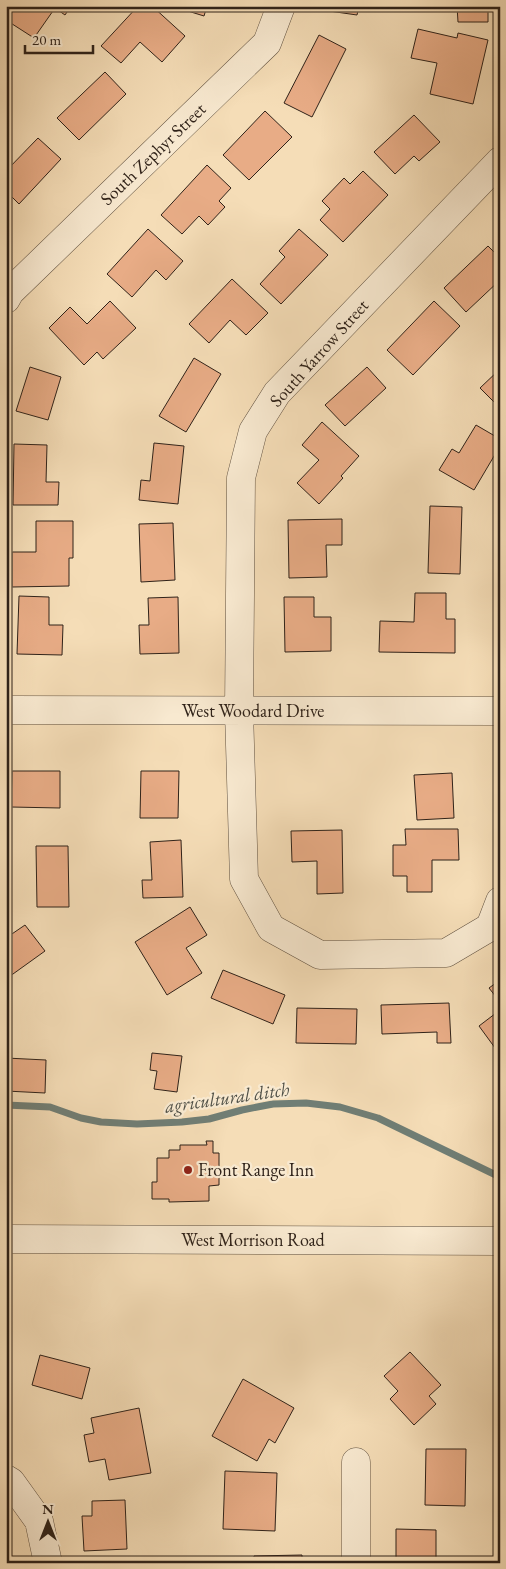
<svg xmlns="http://www.w3.org/2000/svg" width="506" height="1569" font-family="'EB Garamond',serif">
<style>
.lines{fill:none;stroke-linecap:round;stroke-linejoin:round}
.stream{stroke:#707e75;stroke-width:7}
.building{fill:#e8ac86;stroke:#2f2219}
.minor-casing{stroke:#605140;stroke-width:29}
.minor{stroke:#f8e9d0;stroke-width:28}
.poi-dot{fill:#8f2418;stroke:#f8e9d0;stroke-width:2}
.labels{text-anchor:middle;stroke-width:4.5;stroke-linejoin:round;paint-order:stroke}
.street-label{font-size:18px;fill:#2f2219;stroke:#f8e9d0}
.poi-label{font-size:18px;fill:#2f2219;stroke:#f8e9d0;text-anchor:start}
.water-label{font-size:19px;font-style:italic;fill:#505047;stroke:#f8e9d0}
</style>
<rect width="100%" height="100%" fill="#f5ddb7"/>
<filter id="stains"><feTurbulence type="fractalNoise" baseFrequency=".004" numOctaves="4"/><feColorMatrix values="0 0 0 0 .2 0 0 0 0 .09 0 0 0 0 .02 0 0 0 .5 -.17"/></filter>
<radialGradient id="worn" r=".72"><stop offset=".6" stop-color="#630" stop-opacity="0"/><stop offset="1" stop-color="#630" stop-opacity=".3"/></radialGradient>
<g class="lines">
<path class="stream" d="M6,1105L50,1107L81,1118L101,1122L137,1124L182,1122L209,1119L242,1110L273,1104L306,1103L340,1107L378,1118L500,1177"/>
</g>
<path class="building" d="M12,6H71L65,15L55,8L34,38L6,20V15Z
M138,6H152L185,36L162,62L140,42L121,63L101,46Z
M178,6H207L204,16L178,8Z
M330,6H359L357,15L329,11Z
M457,6H488V22H458Z
M418,29L457,38L458,33L488,40L473,104L430,94L437,63L411,58Z
M319,35L346,49L312,117L284,103Z
M105,72L126,94L79,140L57,118Z
M265,111L292,137L249,180L223,155Z
M414,115L440,142L419,161L414,156L395,174L374,152Z
M38,138L61,159L19,204L6,191V171Z
M207,165L231,188L219,201L225,207L208,225L199,216L182,234L161,215Z
M363,171L388,195L343,242L320,220L330,209L322,201L344,178L350,184Z
M148,229L183,261L166,280L156,270L132,297L107,274Z
M299,229L328,255L281,304L260,284L285,257L279,251Z
M488,246L500,258V280L466,312L444,288Z
M232,279L268,313L246,335L230,320L209,343L189,324Z
M110,301L136,328L103,359L97,352L84,365L49,328L70,307L87,324Z
M434,301L460,326L413,375L387,350Z
M194,358L221,374L186,432L159,416Z
M30,367L61,377L48,420L16,411Z
M367,367L386,388L345,426L325,405Z
M500,369V408L480,388Z
M322,422L359,456L341,476L343,478L319,504L297,483L319,460L302,445Z
M476,425L500,439V446L474,490L439,470L452,449L459,453Z
M154,443L184,446L178,504L139,500L141,480L150,481Z
M14,444L47,445L46,482H59L58,505H13Z
M430,506L462,507L460,574L428,573Z
M342,519V545H326L327,577L289,578L288,520Z
M36,521H73V558H69V586L12,587V552H36Z
M173,523L175,580L141,582L139,524Z
M415,593H446V619H455V653L379,652L380,621L414,622Z
M19,596L49,597V625H63L62,655L17,654Z
M178,597L179,653L140,654L139,625H149L148,598Z
M284,597H314V617H331V651L285,652Z
M12,771H60V808L11,807Z
M141,771H179L178,818H140Z
M452,773L454,818L417,820L414,775Z
M405,829H458L459,860H432V892H407V876H393V845H406Z
M342,830L343,893L317,894V861L292,862L291,831Z
M181,840L183,897L143,898L142,880H152L150,842Z
M36,846H68L69,907H37Z
M190,907L207,935L186,948L202,973L167,995L135,942Z
M25,925L45,951L6,979V938Z
M223,970L285,995L273,1024L211,998Z
M500,980V1002L489,988Z
M449,1003L451,1043H437V1032L382,1034L381,1005Z
M297,1008L357,1009L356,1044L296,1043Z
M500,1010V1050L498,1052L479,1026Z
M152,1053L182,1056L177,1092L154,1089L157,1071L150,1070Z
M6,1058L46,1060L45,1093L6,1091Z
M206,1141H213V1153H219V1185L209,1186V1201L169,1202V1199H152V1182H157V1158H169V1150H180V1145H207Z
M410,1352L441,1385L429,1396L436,1404L414,1425L390,1399L398,1391L384,1376Z
M40,1355L90,1368L82,1399L32,1385Z
M243,1379L294,1408L275,1443L269,1439L257,1461L212,1436Z
M139,1408L151,1473L109,1480L105,1459L89,1462L84,1435L94,1433L91,1418Z
M426,1449H466L465,1506L425,1505Z
M225,1471L277,1473L275,1531L223,1529Z
M125,1500L127,1549L84,1551L82,1516H92V1501Z
M396,1529L436,1530V1563H401V1558H396Z
M302,1555V1563H254V1556Z"/>
<g class="lines">
<g class="minor-casing">
<path id="minor" d="M500,161L277,393L253,431L241,478L239,711L244,879L271,928L320,955L446,953L490,927L500,901
M6,299L10,292L267,43L281,6
M6,710L500,711
M6,1239L500,1241
M356,1462V1563
M6,1479L11,1482L39,1521L48,1563"/>
</g>
<use href="#minor" class="minor"/>
</g>
<circle class="poi-dot" cx="188" cy="1170" r="5"/>
<g class="labels">
<g class="street-label">
<text transform="translate(153 154) rotate(-44)" y="6">South Zephyr Street</text>
<text transform="translate(319 353) rotate(-48)" y="6">South Yarrow Street</text>
<text x="253" y="717">West Woodard Drive</text>
<text x="253" y="1246">West Morrison Road</text>
</g>
<g class="poi-label">
<text x="198" y="1176">Front Range Inn</text>
</g>
<g class="water-label">
<text transform="translate(227 1097) rotate(-8)" y="7">agricultural ditch</text>
</g>
</g>
<rect width="506" height="1569" fill="none" stroke="#f5ddb7" stroke-width="25"/>
<rect x="8" y="8" width="491" height="1554" fill="none" stroke="#2f2219" stroke-width="2.5"/>
<rect x="12" y="12" width="481" height="1544" fill="none" stroke="#2f2219"/>
<g transform="translate(48 1522)" stroke="#f8e9d0" stroke-width="4" paint-order="stroke">
<path d="M0-4L9 19L0 12L-9 19Z" fill="#2f2219"/>
<text y="-8" font-size="14" font-weight="bold" text-anchor="middle" fill="#2f2219">N</text>
</g>
<path d="M25 45v8h68v-8" fill="none" stroke="#2f2219" stroke-width="2.5"/>
<text x="32" y="45" font-size="15" fill="#2f2219" stroke="#f8e9d0" stroke-width="4" paint-order="stroke">20 m</text>
<rect width="100%" height="100%" filter="url(#stains)"/>
<rect width="100%" height="100%" fill="url(#worn)"/>
</svg>
